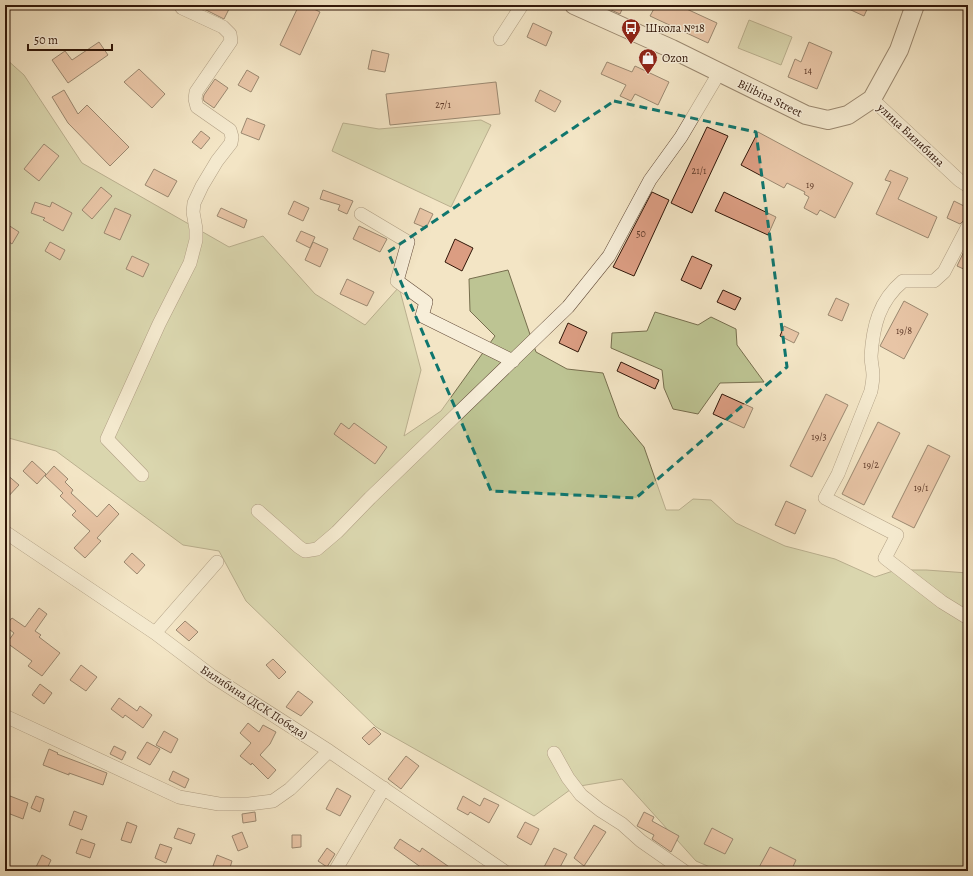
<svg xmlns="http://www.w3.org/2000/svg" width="973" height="876" font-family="Alegreya,serif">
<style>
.green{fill:#bdc493;stroke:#776e4e}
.building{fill:#db9d82;stroke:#311709}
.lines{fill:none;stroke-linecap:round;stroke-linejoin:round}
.minor-casing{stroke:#624a38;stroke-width:14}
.secondary-casing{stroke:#311709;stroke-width:20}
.minor{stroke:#f7eed9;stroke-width:13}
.secondary{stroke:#f7eed9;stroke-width:18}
.marked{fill:none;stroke:#0f766e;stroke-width:3;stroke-dasharray:8 5;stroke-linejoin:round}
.labels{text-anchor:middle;stroke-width:3;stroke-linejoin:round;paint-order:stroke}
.number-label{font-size:10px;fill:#5c3827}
.poi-label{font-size:12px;fill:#311709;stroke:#f7eed9;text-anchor:start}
.street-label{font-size:12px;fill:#311709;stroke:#f7eed9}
</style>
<rect width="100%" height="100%" fill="#f3e5c5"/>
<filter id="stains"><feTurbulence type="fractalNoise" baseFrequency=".005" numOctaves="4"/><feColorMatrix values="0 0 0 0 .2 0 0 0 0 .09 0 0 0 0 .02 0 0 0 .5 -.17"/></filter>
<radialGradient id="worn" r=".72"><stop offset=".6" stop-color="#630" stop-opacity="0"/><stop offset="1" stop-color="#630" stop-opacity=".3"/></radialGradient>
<path class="green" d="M749,20L792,37L781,65L738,48Z
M5,58L24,75L82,163L229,247L263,236L315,294L365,325L399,287L421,370L404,436L441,411L495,336L470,311L469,279L508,270L536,352L567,369L603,373L619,417L644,447L666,510H679L693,499L711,500L736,523L785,546L835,559L875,577L896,570H926L968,573V871H719L696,861L622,779L574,787L534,816L376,727L246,601L219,551L183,545L56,451L5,437Z
M481,120L491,125L451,207L332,151L343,123L379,129Z
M655,312L698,325L711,317L736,329L737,345L764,382L720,383L698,414L673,409L664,388L662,370L611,348L612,333L647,331Z"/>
<path class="building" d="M206,5H231L224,19L204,9Z
M299,5H306L320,12L300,55L280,45Z
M600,5H624L620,14Z
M656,5H678L717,23L708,43L650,16Z
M840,5H869L864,16Z
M533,23L552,32L546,46L527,37Z
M99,42L108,55L68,83L52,60L65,51L72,60Z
M809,42L832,52L817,89L788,77L795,59L801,62Z
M372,50L389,54L385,72L368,69Z
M607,62L632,72L635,66L669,82L658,105L635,94L631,101L620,96L626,85L601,74Z
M139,69L165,94L152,108L124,82Z
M247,70L259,77L251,92L238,85Z
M215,79L228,88L214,108L204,101L203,99L204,95Z
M496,82L500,114L390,125L386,94Z
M64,90L78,114L87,105L129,147L110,166L68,123L52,97Z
M540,90L561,101L555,112L535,101Z
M247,118L265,125L259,140L241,133Z
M707,127L728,136L692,213L671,203Z
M201,131L210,138L201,149L192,142Z
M758,132L853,183L835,218L820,210L817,215L804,208L809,197L804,194L805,192L787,183L784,188L741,165Z
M44,144L59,156L39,181L24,169Z
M154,169L177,181L168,197L145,185Z
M890,170L908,178L898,199L937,217L928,238L876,214L891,182L885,180Z
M101,187L112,196L92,219L82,210Z
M323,190L353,201L347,214L338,210L340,205L320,199Z
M652,192L669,200L634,276L613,267Z
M724,192L776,217L768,235L715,211Z
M294,201L309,208L303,221L288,214Z
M954,201L968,208V212L965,219L960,224L947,218Z
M35,202L50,207L52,202L72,213L63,231L43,220L45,218L31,213Z
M115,208L131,215L120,240L104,233Z
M221,208L247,220L244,228L217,216Z
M420,208L433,214L426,228L414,223Z
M5,223L19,232L12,244L5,239Z
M359,226L387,239L380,252L353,239Z
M301,231L315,237L310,248L296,241Z
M455,239L473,248L462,271L445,262Z
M50,242L65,250L60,260L45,251Z
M313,242L328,249L320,267L305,260Z
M968,243V271L957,266Z
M132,256L149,264L143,277L126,269Z
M692,256L712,265L701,289L681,280Z
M347,279L374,292L367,306L340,294Z
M723,290L741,298L735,310L717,302Z
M836,298L849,304L842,321L828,315Z
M904,301L928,314L904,359L880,346Z
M568,323L587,332L578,352L559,343Z
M784,326L799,333L794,343L780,336Z
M621,362L659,380L655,389L617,371Z
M722,394L753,408L744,428L713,414Z
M826,394L848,405L812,477L790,466Z
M878,422L900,433L864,505L842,494Z
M341,423L349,429L354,423L387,447L375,464L334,434Z
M928,445L950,456L914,528L892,517Z
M32,461L46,474L37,484L23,471Z
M54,466L68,479L65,482L73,490L71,493L97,517L109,504L119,514L97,538L101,541L85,558L74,548L90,531L72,515L76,511L60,496L63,493L45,476Z
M5,473L19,485L5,500Z
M786,501L806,510L795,534L775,525Z
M132,553L145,565L137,574L124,562Z
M39,608L47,614L35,631L41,635L39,637L60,653L42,676L28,666L32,661L7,643L14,633L5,626L12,618L25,627Z
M185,621L198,632L189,641L176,630Z
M273,659L286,672L279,679L266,665Z
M81,665L97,677L86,691L70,680Z
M40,684L52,693L44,704L32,695Z
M298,691L313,702L301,716L286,707Z
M119,698L137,711L140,706L152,715L143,728L125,715L123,718L111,709Z
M248,723L259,732L263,725L276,732L270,744L260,755L276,770L268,779L252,763L251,765L240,756L251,743L240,733Z
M374,727L381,734L369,745L362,738Z
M164,731L178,739L171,753L156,745Z
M147,742L160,749L150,765L137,758Z
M114,746L126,752L122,760L110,754Z
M49,749L58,753L57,754L107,773L103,785L69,773V775L43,765Z
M406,756L419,766L401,789L388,779Z
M173,771L189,779L185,788L169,780Z
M337,788L351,796L340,816L326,809Z
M10,796L28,803L23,819L5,812V800L8,801Z
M36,796L44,799L40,812L31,808Z
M463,796L480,806L484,798L499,805L489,823L470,812L468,815L457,809Z
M74,811L87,816L82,830L69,825Z
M255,812L256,821L243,823L242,814Z
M644,812L654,817L652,821L679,836L671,852L652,839L654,835L637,826Z
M127,822L137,826L131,843L121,840Z
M525,822L539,829L531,845L517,837Z
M594,825L606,832L584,866L574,858Z
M178,828L195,834L191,844L174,838Z
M712,828L733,839L725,854L704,844Z
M242,832L248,847L238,851L232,836Z
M292,835H301V847L292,848Z
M81,839L95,844L90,858L76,853Z
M400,839L420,852L422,848L455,871H430L423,866L422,868L394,848Z
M160,844L172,848L166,863L155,858Z
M770,847L796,860L791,871H757Z
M327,848L335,854L327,867L318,861Z
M554,848L567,854L558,871H552L544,867Z
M42,855L51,860L46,871H34Z
M217,855L232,861L229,871L213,866Z"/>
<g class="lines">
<g class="minor-casing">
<path id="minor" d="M500,39L522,5
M872,99L959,180L968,186
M361,214L408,242L397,281L426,302L422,316L513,361
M968,226L944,272L934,281H903C879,301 873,326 871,356C871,363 873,369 873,375C873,380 872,385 871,391L838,474L825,498L897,535L885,558L942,602L968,618
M142,475L107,439L159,324L190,263L196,240V229L193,212L194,203L202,186L217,161L231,143L232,137L230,130L197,107L195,99L196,92L231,41L230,34L223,27L182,8L180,5
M258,511L299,547L305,551L317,549L337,532L370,498L568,307L609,256L650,180L681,137L719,73
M5,532L155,633L212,676L329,751L504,871
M155,633L217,562
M5,716L179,797L219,804H249L273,801L290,789L329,751
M554,753L568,778L581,795L600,810L622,824L641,841L684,871
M335,871L384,788"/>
</g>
<g class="secondary-casing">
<path id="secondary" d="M574,5L672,49L806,115L828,120L848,115L872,99L899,50L915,5"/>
</g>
<use href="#minor" class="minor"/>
<use href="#secondary" class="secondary"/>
</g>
<path d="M0 0H973V876H0ZM614,101L756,132L787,367L636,498L491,491L388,252Z" fill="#f3e5c5" fill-opacity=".55" fill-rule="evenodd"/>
<path class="marked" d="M614,101L756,132L787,367L636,498L491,491L388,252Z"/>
<defs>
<g id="bus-pin" transform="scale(1)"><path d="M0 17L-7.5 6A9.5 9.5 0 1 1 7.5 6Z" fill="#8f2418" stroke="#f7eed9"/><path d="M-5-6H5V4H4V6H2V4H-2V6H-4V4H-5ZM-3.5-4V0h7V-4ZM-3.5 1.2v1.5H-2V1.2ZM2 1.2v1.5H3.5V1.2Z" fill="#fff"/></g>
<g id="shop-pin" transform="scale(1)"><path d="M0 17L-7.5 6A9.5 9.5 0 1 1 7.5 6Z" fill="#8f2418" stroke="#f7eed9"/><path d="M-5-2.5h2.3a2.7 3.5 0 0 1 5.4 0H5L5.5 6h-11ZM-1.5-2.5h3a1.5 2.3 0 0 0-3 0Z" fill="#fff"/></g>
</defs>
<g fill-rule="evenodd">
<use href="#bus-pin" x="631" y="28"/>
<use href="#shop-pin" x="648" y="58"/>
</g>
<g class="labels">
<g class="number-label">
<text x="808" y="74">14</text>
<text x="443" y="108">27/1</text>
<text x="699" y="174">21/1</text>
<text x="810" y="188">19</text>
<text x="641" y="237">50</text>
<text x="904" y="334">19/8</text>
<text x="819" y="440">19/3</text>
<text x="871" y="468">19/2</text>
<text x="921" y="491">19/1</text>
</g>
<g class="poi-label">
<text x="645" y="32">Школа №18</text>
<text x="662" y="62">Ozon</text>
</g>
<g class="street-label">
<text transform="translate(770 98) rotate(26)" y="4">Bilibina Street</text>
<text transform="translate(911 135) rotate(43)" y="4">улица Билибина</text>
<text transform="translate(254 702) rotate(33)" y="4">Билибина (ДСК Победа)</text>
</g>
</g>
<rect width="973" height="876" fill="none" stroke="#f3e5c5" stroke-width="20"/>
<rect x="6" y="6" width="961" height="864" fill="none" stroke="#311709" stroke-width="2"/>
<rect x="10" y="10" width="953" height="856" fill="none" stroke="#311709"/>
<path d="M28 44v6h84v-6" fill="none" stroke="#311709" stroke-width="2"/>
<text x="34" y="44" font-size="12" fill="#311709" stroke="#f7eed9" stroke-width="3" paint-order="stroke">50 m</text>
<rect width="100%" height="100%" filter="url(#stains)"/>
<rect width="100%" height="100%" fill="url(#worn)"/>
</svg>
